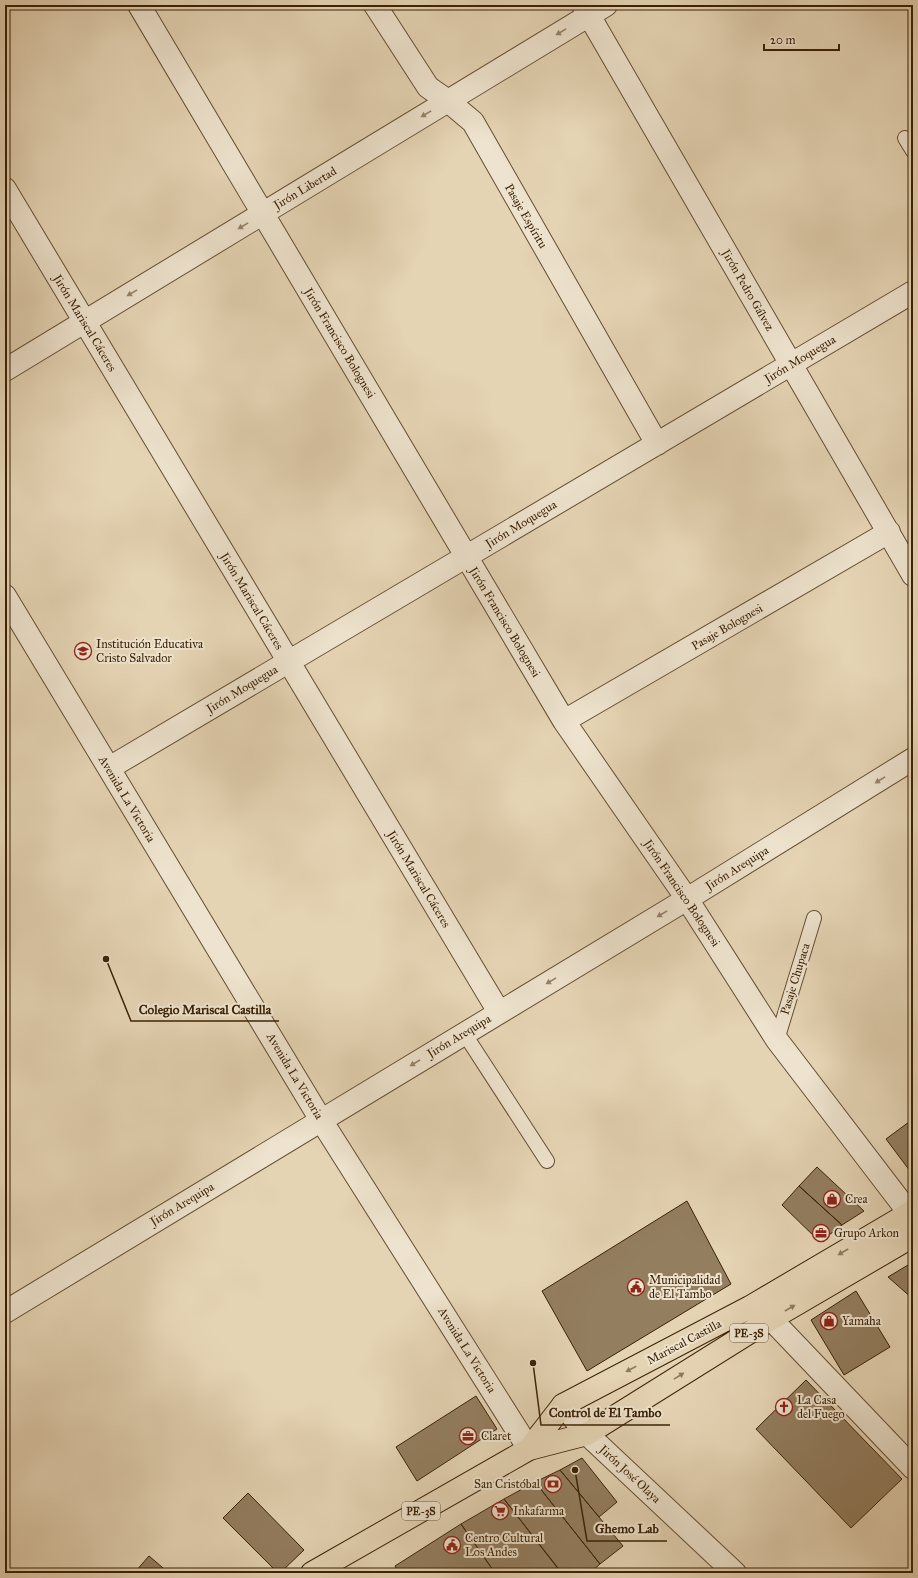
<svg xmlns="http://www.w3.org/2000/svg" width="918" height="1578" font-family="'IM FELL Great Primer',serif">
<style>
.building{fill:#937e60;stroke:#3a2106}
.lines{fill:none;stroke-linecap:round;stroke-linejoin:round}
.service-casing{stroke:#654e32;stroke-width:16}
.minor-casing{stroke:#654e32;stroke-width:24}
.trunk-casing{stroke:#3a2106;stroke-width:24}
.service{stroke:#eee3ce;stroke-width:14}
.minor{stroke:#eee3ce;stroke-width:22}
.trunk{stroke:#e5d4b4;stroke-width:22}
.oneway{fill:#94826a}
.oneway2{fill:#907a5d}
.labels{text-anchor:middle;stroke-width:4;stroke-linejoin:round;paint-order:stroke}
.shield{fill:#eee3ce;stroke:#705b42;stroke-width:1}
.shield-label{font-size:11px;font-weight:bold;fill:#3a2106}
.street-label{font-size:12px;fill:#3a2106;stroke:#eee3ce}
.poi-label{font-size:12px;fill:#3a2106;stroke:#eee3ce;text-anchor:start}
.leader{fill:none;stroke:#3a2106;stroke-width:1.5}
.callout-dot{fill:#3a2106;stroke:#eee3ce;stroke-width:1.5}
.callout-label{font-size:13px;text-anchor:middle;font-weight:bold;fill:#3a2106;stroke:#eee3ce;stroke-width:4;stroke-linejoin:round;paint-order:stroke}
</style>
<rect width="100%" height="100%" fill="#e5d4b4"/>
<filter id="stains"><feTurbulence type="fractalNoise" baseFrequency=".005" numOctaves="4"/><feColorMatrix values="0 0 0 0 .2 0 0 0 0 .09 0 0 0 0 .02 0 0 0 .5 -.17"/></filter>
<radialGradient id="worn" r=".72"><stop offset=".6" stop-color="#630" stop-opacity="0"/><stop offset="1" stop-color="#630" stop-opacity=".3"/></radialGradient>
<path class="building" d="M913,1119V1175L886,1139Z
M817,1167L864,1211L842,1225L799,1186Z
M799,1186L842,1225L820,1242L782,1205Z
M687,1201L731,1284L587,1371L542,1291Z
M913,1262V1299L888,1277Z
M856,1291L890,1347L844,1375L811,1320Z
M806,1380L902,1479L851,1528L756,1429Z
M476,1396L497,1429L417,1481L396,1447Z
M582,1458L617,1502L599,1517L560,1470Z
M560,1470L623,1546L600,1564L535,1482Z
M535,1482L600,1564L590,1573H562L504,1499Z
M248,1493L304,1550L280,1573H278L223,1518Z
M504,1499L559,1570L554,1573H495L461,1524Z
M461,1524L495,1573H399L395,1566Z
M149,1556L169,1573L135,1572Z"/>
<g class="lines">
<g class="service-casing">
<path id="service" d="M905,138L913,151
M464,1033L547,1161
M777,1040L814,918"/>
</g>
<g class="minor-casing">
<path id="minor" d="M139,5L564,721L687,899L777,1040L913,1218
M375,5L428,87L448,101L473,122L657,444
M583,5L913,575
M5,189L499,1012
M5,370L606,5
M5,596L321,1120L529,1449
M564,721L889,532
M109,768L913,292
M5,1312L687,899L913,759
M771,1319L913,1468
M563,1405L587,1434L735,1573"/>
</g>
<g class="trunk-casing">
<path id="trunk" d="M529,1449L563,1405L750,1307L913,1211
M312,1573L529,1449L587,1434L771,1319L913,1236"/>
</g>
<use href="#service" class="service"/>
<use href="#minor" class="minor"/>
<use href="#trunk" class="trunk"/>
</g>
<defs><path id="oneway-solid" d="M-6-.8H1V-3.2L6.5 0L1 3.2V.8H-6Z"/></defs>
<g class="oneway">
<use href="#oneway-solid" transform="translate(561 32) rotate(149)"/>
<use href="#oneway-solid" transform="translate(426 114) rotate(149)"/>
<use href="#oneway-solid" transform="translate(243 226) rotate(149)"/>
<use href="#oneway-solid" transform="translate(132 293) rotate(149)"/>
<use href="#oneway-solid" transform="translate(880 780) rotate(148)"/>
<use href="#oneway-solid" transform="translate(662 914) rotate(149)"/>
<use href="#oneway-solid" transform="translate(551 981) rotate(149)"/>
<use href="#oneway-solid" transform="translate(415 1063) rotate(149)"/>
</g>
<g class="oneway2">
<use href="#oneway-solid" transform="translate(843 1252) rotate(150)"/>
<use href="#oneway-solid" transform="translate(790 1308) rotate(-30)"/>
<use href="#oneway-solid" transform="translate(631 1369) rotate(152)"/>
<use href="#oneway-solid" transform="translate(679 1376) rotate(-32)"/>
</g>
<defs>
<g id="school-ring" transform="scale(0.9)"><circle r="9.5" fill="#eee3ce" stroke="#8f2418" stroke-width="1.5"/><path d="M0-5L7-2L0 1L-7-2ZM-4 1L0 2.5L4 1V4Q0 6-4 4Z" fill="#8f2418"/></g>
<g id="shop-ring" transform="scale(0.9)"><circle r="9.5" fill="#eee3ce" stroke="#8f2418" stroke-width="1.5"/><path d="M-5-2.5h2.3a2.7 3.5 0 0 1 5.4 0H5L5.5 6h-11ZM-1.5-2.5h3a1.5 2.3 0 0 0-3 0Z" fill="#8f2418"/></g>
<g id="office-ring" transform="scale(0.9)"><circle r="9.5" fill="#eee3ce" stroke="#8f2418" stroke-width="1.5"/><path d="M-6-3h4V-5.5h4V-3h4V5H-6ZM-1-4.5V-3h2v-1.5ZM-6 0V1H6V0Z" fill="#8f2418"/></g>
<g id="civic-ring" transform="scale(0.9)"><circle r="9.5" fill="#eee3ce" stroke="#8f2418" stroke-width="1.5"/><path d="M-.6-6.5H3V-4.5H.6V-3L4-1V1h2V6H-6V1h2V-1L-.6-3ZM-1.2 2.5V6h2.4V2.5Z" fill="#8f2418"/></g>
<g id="church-ring" transform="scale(0.9)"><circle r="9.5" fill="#eee3ce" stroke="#8f2418" stroke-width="1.5"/><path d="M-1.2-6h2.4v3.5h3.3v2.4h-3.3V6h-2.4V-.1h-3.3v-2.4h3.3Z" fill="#8f2418"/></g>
<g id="bank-ring" transform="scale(0.9)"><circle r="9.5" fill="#eee3ce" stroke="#8f2418" stroke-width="1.5"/><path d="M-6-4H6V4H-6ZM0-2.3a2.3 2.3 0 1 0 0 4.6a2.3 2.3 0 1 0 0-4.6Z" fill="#8f2418"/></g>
<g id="supermarket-ring" transform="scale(0.9)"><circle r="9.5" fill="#eee3ce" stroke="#8f2418" stroke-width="1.5"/><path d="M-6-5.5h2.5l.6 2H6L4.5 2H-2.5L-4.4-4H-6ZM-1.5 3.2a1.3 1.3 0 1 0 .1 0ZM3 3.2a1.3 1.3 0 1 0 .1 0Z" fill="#8f2418"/></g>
</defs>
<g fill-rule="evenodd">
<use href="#school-ring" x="83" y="651"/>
<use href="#shop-ring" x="832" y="1199"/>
<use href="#office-ring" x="821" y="1233"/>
<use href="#civic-ring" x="636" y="1287"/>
<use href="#shop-ring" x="829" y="1321"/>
<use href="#church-ring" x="784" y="1407"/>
<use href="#office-ring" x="468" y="1436"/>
<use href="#bank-ring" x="553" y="1484"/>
<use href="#supermarket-ring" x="500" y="1511"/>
<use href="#civic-ring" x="452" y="1545"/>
</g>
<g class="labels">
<g class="shield">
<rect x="730" y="1324" width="38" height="18" rx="3"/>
<rect x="402" y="1502" width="38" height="18" rx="3"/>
</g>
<g class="shield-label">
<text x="749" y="1337">PE-3S</text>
<text x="421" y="1515">PE-3S</text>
</g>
<g class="street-label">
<text transform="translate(305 188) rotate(-31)" y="4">Jirón Libertad</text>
<text transform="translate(526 216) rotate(60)" y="4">Pasaje Espíritu</text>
<text transform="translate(748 290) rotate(60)" y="4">Jirón Pedro Gálvez</text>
<text transform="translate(85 323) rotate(59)" y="4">Jirón Mariscal Cáceres</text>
<text transform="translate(340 343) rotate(59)" y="4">Jirón Francisco Bolognesi</text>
<text transform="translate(800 359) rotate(-31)" y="4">Jirón Moquegua</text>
<text transform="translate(521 524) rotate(-31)" y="4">Jirón Moquegua</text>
<text transform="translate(252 601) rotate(59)" y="4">Jirón Mariscal Cáceres</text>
<text transform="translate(505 622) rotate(59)" y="4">Jirón Francisco Bolognesi</text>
<text transform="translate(727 627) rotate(-30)" y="4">Pasaje Bolognesi</text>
<text transform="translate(242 689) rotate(-31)" y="4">Jirón Moquegua</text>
<text transform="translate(127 799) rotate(59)" y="4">Avenida La Victoria</text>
<text transform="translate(737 868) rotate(-32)" y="4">Jirón Arequipa</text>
<text transform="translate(419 879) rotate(59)" y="4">Jirón Mariscal Cáceres</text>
<text transform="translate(682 893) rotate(56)" y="4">Jirón Francisco Bolognesi</text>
<text transform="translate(795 979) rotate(-73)" y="4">Pasaje Chupaca</text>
<text transform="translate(459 1036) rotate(-31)" y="4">Jirón Arequipa</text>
<text transform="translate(295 1076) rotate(59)" y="4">Avenida La Victoria</text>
<text transform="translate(182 1204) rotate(-31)" y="4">Jirón Arequipa</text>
<text transform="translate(684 1342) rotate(-28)" y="4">Mariscal Castilla</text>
<text transform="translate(467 1350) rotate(58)" y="4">Avenida La Victoria</text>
<text transform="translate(630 1474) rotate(43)" y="4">Jirón José Olaya</text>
</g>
<g class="poi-label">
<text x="96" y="648">Institución Educativa<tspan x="96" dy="14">Cristo Salvador</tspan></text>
<text x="845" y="1203">Crea</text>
<text x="834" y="1237">Grupo Arkon</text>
<text x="649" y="1284">Municipalidad<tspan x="649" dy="14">de El Tambo</tspan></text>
<text x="842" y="1325">Yamaha</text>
<text x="797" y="1404">La Casa<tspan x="797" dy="14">del Fuego</tspan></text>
<text x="481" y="1440">Claret</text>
<text x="540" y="1488" text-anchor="end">San Cristóbal</text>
<text x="513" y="1515">Inkafarma</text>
<text x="465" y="1542">Centro Cultural<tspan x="465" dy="14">Los Andes</tspan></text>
</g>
</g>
<path class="leader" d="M106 959L131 1021H279M533 1363L541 1425H670M575 1470L587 1541H667"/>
<g class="callout-dot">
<circle cx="106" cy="959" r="4"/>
<circle cx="533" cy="1363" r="4"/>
<circle cx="575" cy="1470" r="4"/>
</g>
<g class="callout-label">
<text x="205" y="1014">Colegio Mariscal Castilla</text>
<text x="605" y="1417">Control de El Tambo</text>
<text x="627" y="1533">Ghemo Lab</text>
</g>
<rect width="918" height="1578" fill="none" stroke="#e5d4b4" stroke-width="20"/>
<rect x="6" y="6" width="906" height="1566" fill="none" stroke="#3a2106" stroke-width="2"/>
<rect x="10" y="10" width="898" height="1558" fill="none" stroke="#3a2106"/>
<path d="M764 44v6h75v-6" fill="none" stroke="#3a2106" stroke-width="2"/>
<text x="770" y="44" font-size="12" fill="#3a2106" stroke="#eee3ce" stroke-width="3" paint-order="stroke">20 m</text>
<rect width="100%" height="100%" filter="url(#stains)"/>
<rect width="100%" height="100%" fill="url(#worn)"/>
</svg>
